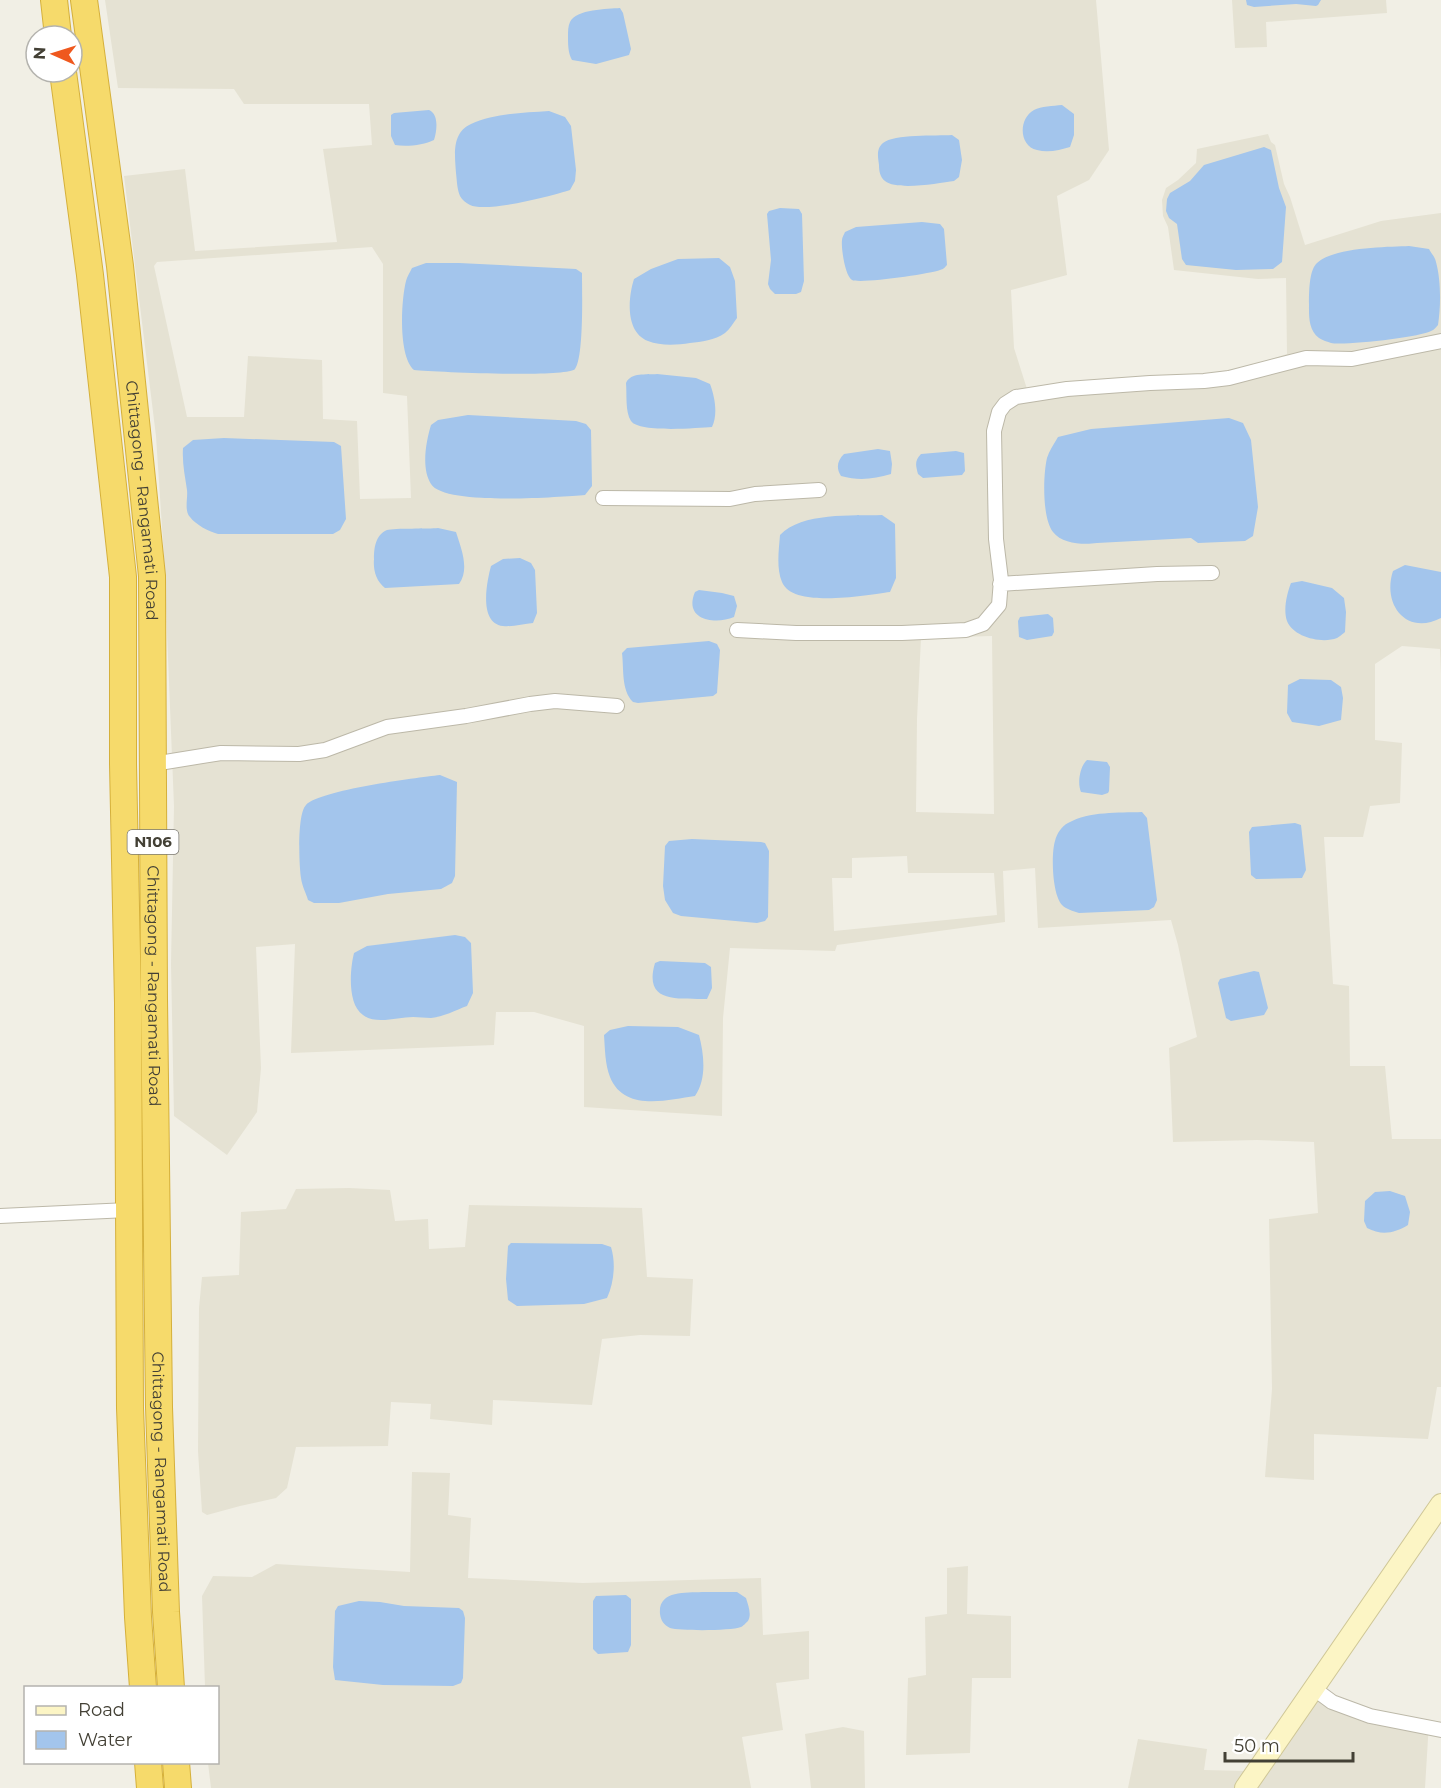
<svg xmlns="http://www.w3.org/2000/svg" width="1441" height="1788" font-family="Montserrat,sans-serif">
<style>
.residential{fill:#e5e2d3;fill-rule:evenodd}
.water{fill:#a3c5ec}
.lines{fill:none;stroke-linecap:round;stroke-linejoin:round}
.street-casing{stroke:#bcb8a8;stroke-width:16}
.secondary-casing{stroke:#cfc797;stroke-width:22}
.highway-casing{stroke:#d5b03b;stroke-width:28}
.street{stroke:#fff;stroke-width:14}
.secondary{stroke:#fcf5c5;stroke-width:20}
.highway{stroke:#f6da6b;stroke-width:26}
.labels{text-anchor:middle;stroke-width:4.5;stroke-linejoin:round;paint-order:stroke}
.shield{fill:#fff;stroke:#7b7972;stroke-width:1.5}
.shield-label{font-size:15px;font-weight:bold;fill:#434035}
.street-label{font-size:16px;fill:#434035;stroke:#fff}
</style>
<rect width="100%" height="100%" fill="#f1efe5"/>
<path class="residential" d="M105,0H1096L1109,150L1089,180L1057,196L1067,275L1011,290L1014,348L1027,389L1086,381L1217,373L1246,367L1287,354L1286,278L1258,279L1174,270L1168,227L1163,216L1162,200L1166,188L1178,180L1196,163L1197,149L1268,134L1271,142L1275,145L1284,184L1290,197L1305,245L1381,221L1441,213V674L1440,649L1402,646L1375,664V740L1402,743L1400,803L1370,806L1363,837H1324L1333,984L1349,986L1350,1066H1385L1392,1139H1441V1387H1437L1428,1439L1314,1434V1480L1265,1477L1272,1389L1269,1219L1318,1213L1314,1142L1257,1140L1173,1142L1169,1048L1197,1037L1178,945L1171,920L1038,928L1035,868L1003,871L1005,922L837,945L835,951L730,948L723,1018L722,1116L584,1107V1026L534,1012H496L494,1045L291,1053L295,944L256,947L261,1068L257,1112L227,1155L174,1116L171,964L174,806L164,558L156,436L124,176L185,169L195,251L337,242L323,149L372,145L369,104H244L234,89L118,88ZM372,247L383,264V393L407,396L411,498L360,499L357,421L323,419L322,360L248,356L244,417H187L154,266L157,262ZM992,636L994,814L916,812L917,719L921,638ZM907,856L908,873H994L997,915L834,931L832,878H852V858Z
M1232,0H1386L1387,13L1266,22L1267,47L1235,48Z
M349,1188L390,1190L395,1221L428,1219L429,1249L465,1247L469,1205L642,1208L647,1277L693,1279L690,1336L640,1335L602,1339L592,1405L493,1400L492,1425L430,1419L431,1404L391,1402L388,1446L296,1447L287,1488L276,1498L240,1506L207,1515L202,1512L198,1451L199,1308L202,1277L239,1275L241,1212L286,1209L296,1189Z
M412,1472L450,1473L448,1515L471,1518L468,1578L583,1583L761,1578L763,1635L809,1631V1679L776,1683L783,1730L742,1737L751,1788H211L208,1763L218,1762V1688L205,1687L202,1596L213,1576L252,1577L276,1564L410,1572Z
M968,1566L967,1614L1011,1616V1678H972L970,1753L906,1755L908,1678L926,1675L925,1617L947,1614V1568Z
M1313,1676L1338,1698L1381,1713L1429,1722L1425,1788H1128L1138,1739L1207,1749L1204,1770L1245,1771Z
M843,1727L864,1731L865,1788H811L805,1734Z"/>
<path class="water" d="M1246,0H1321L1318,5L1316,6L1296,4L1254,7L1247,5Z
M620,8L623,13L631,49L629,55L596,64L572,60C568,53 568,44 568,36C568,31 568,26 570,22C576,9 608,9 620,8Z
M1062,105L1074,114V135L1070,147C1060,150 1048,153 1037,150C1019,146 1018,119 1034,110C1041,106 1053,106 1062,105Z
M429,110C439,114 437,131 434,140C424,145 407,147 395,145L391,136V115L394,113Z
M549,111L565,117L571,126L576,170L575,181L570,190C552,196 486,213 470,205C466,203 462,200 460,196C457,189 457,181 456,173C455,156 451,133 471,124C495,113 523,113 549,111Z
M952,135L959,140L962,160L959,177L954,181C940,183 897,191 885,181C880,177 879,171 879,165C878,157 876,149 883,143C894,134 936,136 952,135Z
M1264,147L1271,150L1279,188L1286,207L1282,262L1273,269L1236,270L1186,265L1182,259L1177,224L1169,218L1166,211L1167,199L1170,193L1190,181L1204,165Z
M780,208L799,209L802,214L804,281L801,292L796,294H775L770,289L768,284L771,260L767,214L769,211Z
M922,222L940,224L944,229L947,265C944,268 944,269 940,270C930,274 860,284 852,280C845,276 841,248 842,240C842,237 844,235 845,232L856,227Z
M1409,246L1429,249C1431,253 1435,257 1436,262C1441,280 1441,306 1438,325C1436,327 1434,330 1431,331C1421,337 1343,346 1331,343C1328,342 1322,340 1319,338C1308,330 1309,315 1309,304C1309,293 1309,272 1316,264C1332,247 1387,247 1409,246Z
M719,258L730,267L735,281L737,318C733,323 730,329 725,333C715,340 701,342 690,343C677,345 660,346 648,341C625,332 628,298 634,279L651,269L678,259Z
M426,263H459L576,269L582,273C582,290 584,357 575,369C567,378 434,372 414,370C398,356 401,301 406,281C407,277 410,272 412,268Z
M657,374L696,378L710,384C715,397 718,415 712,427C697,428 639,433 631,421C625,412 627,394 626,383C631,372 646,375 657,374Z
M468,415L576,421L586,424L591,430L592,486L585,495C559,497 444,506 431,484C421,468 426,442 431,425L438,420Z
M1229,418L1243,423L1251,440L1258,507L1253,536L1245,541L1198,543L1191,538L1097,543C1084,545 1062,544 1053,532C1042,518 1043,475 1047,458C1049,451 1054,444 1058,437L1091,429Z
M224,438L334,442L341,446L346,519L340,530L333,534H218C208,531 196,525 190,517C184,511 188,498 187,490C185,476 182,463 183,448L193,440Z
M878,449L890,451L892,464L891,474C874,479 859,481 841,476C836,468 837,461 844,454Z
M956,451L964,453L965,471L962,475L923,478L918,474C916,466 914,461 921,454Z
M882,515L895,524L896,578L890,592C866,595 793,609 782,582C776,568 779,549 780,535C802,512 852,516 882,515Z
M438,528L456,532C461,548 470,569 459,584L385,588C376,581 373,570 374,559C374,549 375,535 387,530C394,528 429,529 438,528Z
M520,558L531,563L535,570L537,613L533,623C524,624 512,627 503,626C478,623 487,581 491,566L503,559Z
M1405,565L1441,572V618C1406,636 1382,604 1393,571Z
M1302,581L1332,588L1344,598L1346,612L1345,632C1344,633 1339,637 1337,638C1322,644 1293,637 1287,621C1283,610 1287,593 1291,583Z
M699,590L722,593L734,596L737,606L734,617C715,625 683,620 695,592Z
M1048,614L1053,618L1054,632L1052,636L1027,640L1019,637L1018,621L1020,617Z
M709,641L717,644L720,650L717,693L713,696L638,703L633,702C621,690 624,669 622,653L627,648Z
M1300,679L1331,680L1341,687L1343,698L1341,720L1319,726L1292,722L1287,713L1288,685Z
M1087,760L1107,762L1110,767L1109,791L1108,793L1102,795L1081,792C1077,783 1080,766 1087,760Z
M440,775L457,782L455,876L452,883L441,889L388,894L339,903H314L308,900C306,893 302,886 301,878C299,865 297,814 306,805C320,790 415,778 440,775Z
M1142,812L1147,818L1157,900L1154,907L1149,910L1079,913C1073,911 1066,909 1062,905C1052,894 1051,854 1055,841C1057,833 1062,826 1068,823C1090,811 1118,813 1142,812Z
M1295,823L1301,825L1306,870L1302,878L1256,879L1251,875L1249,832L1252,827Z
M692,839L761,842L765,843L769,851L768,917L765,921L757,923L681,916L673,913L665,900L663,886L665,846L669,841Z
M455,935L465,937L471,943L473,993L467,1006C456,1010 443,1017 431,1018C425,1018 419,1017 413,1017C398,1017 376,1025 363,1015C347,1004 350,969 354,953L367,946Z
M660,961L705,963L711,967L712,988L707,999C678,998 643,1004 655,963Z
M1254,971L1259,972L1268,1008L1264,1015L1231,1021L1226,1018L1218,983L1220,979Z
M628,1026L678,1027L699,1035C704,1054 707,1079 695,1096C667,1100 624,1112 610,1077C605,1064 605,1049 604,1035L610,1030Z
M1390,1191L1405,1196L1410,1212L1408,1225C1395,1233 1382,1236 1367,1228L1364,1221L1365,1201L1375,1192Z
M511,1243L602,1244L611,1247C616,1263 614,1283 607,1298L584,1304L517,1306L508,1300L506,1279L508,1246Z
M702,1592H737L746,1598C748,1605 752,1614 748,1621C747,1622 742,1627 741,1627C731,1631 680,1631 670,1628C664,1625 661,1621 660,1614C658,1590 685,1593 702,1592Z
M626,1595L631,1599V1645L628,1652L598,1654L593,1649V1601L596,1596Z
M359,1601L380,1602L404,1606L459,1608L463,1611L465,1618L463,1678L461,1683L453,1686L383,1685L335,1680L333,1667L335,1611L338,1606Z"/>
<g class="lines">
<g class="street-casing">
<path id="street" d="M603,498L730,499L755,494L819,490
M1000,584L1157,574L1212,573
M737,630L796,633H902L966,630L983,624L999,605L1001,580L996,539L994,431L999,412L1005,404L1016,397L1067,389L1150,383L1204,381L1229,378L1306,358L1352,359L1441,341
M153,764L221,753L299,754L325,750L387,727L466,716L530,704L555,701L617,706
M0,1216L128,1210
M1313,1688L1332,1702L1370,1716L1441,1730"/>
</g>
<g class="secondary-casing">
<path id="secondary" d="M1245,1788L1441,1504"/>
</g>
<g class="highway-casing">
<g id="highway">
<path d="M54,0L58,36"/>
<path id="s1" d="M84,0L120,266L152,576L154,999L159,1407L166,1612L171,1688"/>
<path d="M63,72L90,275L123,577V764L128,1003L130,1408L138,1617L143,1688"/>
<path d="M148,1762L150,1788"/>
<path d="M176,1762L178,1788"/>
</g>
</g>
<use href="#street" class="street"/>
<use href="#secondary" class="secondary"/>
<use href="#highway" class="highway"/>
</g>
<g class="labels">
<rect class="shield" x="127.5" y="830" width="51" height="24" rx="4.5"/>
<g class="shield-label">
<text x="153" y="847">N106</text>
</g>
<g class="street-label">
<text dy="6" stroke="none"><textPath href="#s1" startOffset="504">Chittagong - Rangamati Road</textPath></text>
<text dy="6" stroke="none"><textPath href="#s1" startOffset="990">Chittagong - Rangamati Road</textPath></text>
<text dy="6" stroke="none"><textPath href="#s1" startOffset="1476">Chittagong - Rangamati Road</textPath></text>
</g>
</g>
<rect x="24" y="1686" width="195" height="78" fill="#ffffff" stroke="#b4b3ae" stroke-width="1.5"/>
<rect x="36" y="1706" width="30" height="9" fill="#fcf5c5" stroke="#b4b3ae" stroke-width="1.5"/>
<text x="78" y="1716" font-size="18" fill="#434035">Road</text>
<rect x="36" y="1731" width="30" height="18" fill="#a3c5ec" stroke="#b4b3ae" stroke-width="1.5"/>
<text x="78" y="1746" font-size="18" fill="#434035">Water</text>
<g transform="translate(54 54) rotate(273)"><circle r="28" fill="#ffffff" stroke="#b4b3ae" stroke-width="1.5"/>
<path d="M0-4.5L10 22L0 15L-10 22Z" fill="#ef581e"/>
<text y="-9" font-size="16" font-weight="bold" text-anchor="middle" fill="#434035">N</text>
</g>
<path d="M1225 1752v9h128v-9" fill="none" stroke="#434035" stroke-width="3"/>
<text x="1234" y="1752" font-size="18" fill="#434035" stroke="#ffffff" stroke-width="4.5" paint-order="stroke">50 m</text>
</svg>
